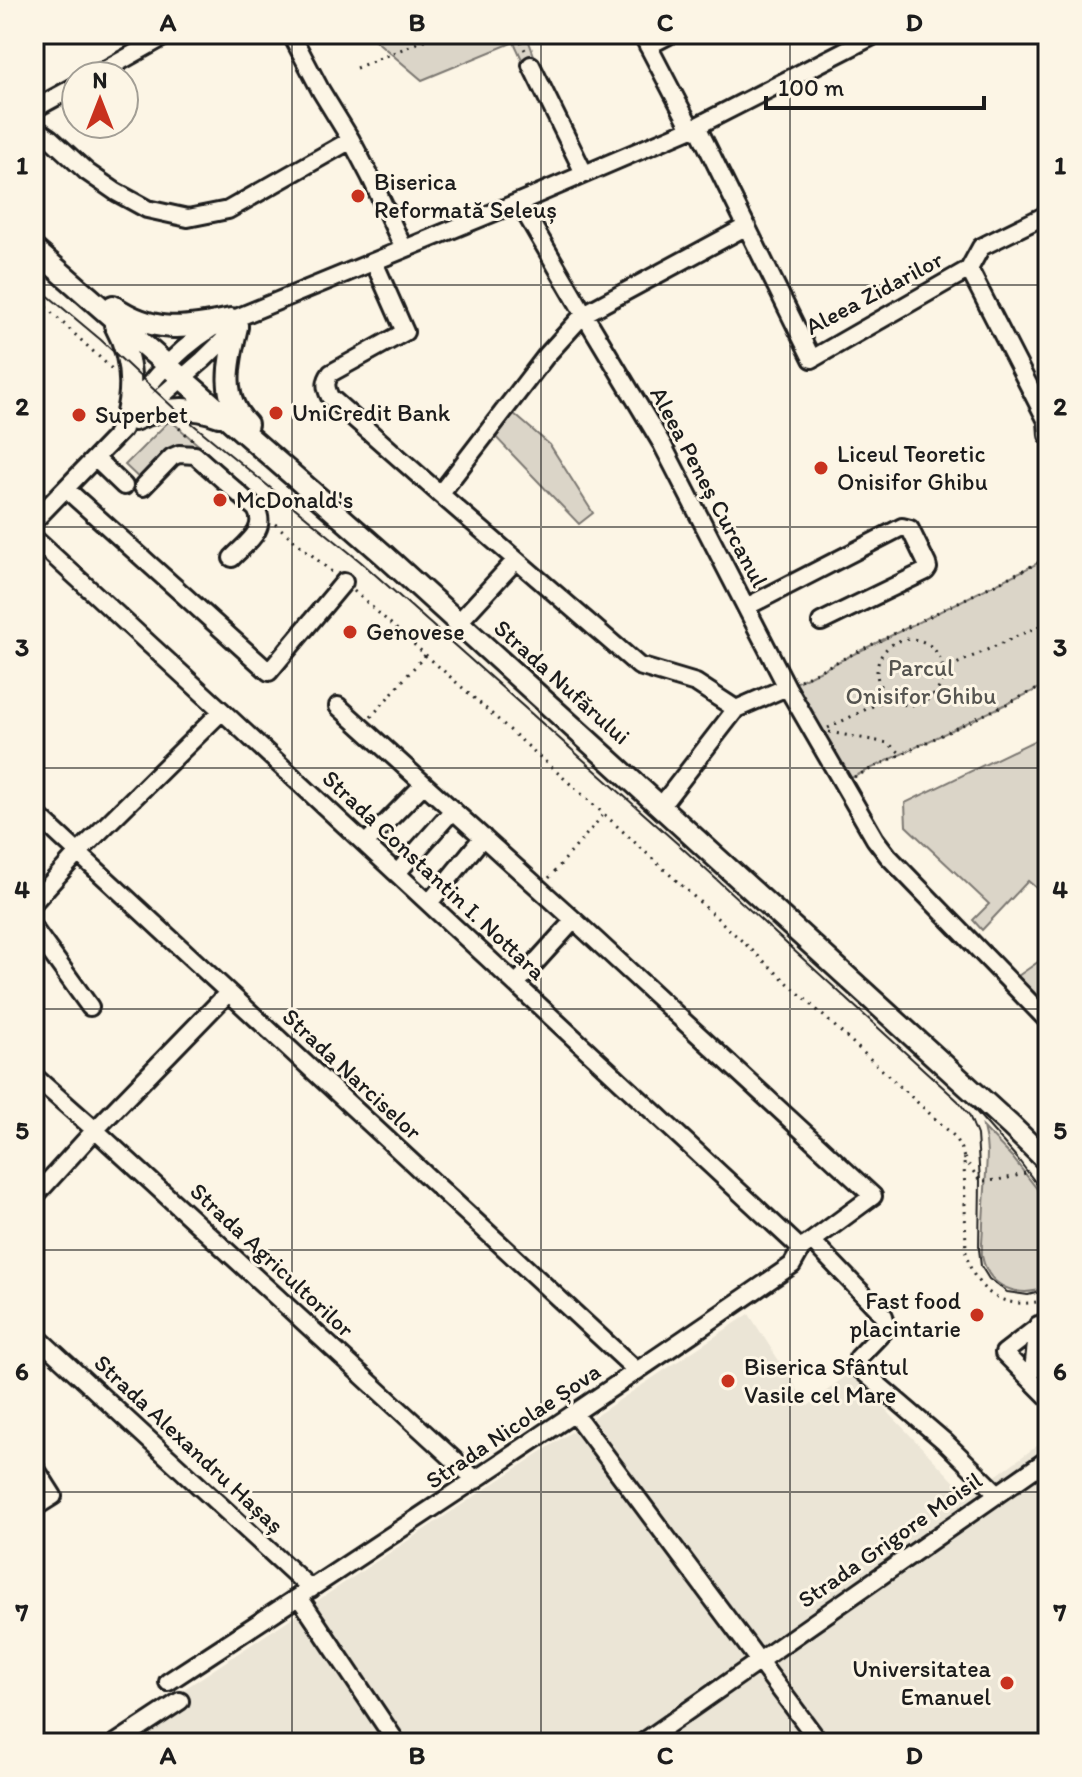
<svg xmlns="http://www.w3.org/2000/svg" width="1082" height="1777" font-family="Itim,sans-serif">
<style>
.built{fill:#ebe5d6}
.green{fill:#dbd5c8;stroke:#7c7872;stroke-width:2}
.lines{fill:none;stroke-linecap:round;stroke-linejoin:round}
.minor-casing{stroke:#1c1c1c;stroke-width:22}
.major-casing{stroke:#1c1c1c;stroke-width:26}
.path{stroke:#1c1c1c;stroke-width:3;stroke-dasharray:2 6;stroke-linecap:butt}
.minor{stroke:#fcf5e5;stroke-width:16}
.major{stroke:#fcf5e5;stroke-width:20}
.tram{stroke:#1c1c1c;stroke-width:2}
.grid{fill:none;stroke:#1c1c1c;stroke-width:2;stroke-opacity:0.55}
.poi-dot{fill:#c8321e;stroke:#fcf5e5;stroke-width:3}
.labels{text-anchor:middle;stroke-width:6;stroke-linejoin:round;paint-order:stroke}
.poi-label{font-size:24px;fill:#1c1c1c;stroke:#fcf5e5;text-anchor:start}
.street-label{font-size:24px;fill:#1c1c1c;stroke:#fcf5e5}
.park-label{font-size:24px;fill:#555450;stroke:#fcf5e5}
.neatline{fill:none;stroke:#1c1c1c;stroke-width:3}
.grid-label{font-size:26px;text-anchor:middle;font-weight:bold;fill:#1c1c1c}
</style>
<rect width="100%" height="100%" fill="#fcf5e5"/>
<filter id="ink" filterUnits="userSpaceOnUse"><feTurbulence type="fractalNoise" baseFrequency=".0125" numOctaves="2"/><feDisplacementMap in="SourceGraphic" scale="16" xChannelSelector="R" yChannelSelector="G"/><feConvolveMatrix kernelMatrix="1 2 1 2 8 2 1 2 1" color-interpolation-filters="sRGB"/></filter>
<g filter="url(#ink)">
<path class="built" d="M749,1314L808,1406L850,1372L968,1496L1048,1438V1743H103Z"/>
<path class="green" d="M368,34H538L528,39L536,61L525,66L514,42L422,80Z
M506,407L550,445L593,513L579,524L489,430Z
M170,420L254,494L255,505L195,452L144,483L125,465Z
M1048,558V684L843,782L787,687Z
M1048,734V898L1028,881L982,930L973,920L989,904L906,826L905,803Z
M1048,955V974L1040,978L1048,996V1002L1039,1001L1015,978Z
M983,1127L1012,1157L1048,1203V1286L1046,1288C1018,1298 988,1288 982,1256C981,1246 983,1235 983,1224C984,1201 986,1178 987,1154L986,1141Z"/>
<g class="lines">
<g class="minor-casing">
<path id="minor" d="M291,34L321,91L351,140L371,178L404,249
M642,34L691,128
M648,46L671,34
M531,65L584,173
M94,76L169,34
M34,109L76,86
M697,126L812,359L969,269L981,247L1048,214
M34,127L50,138L87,172L116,192L147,209L188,218L228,210L351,140
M519,202L584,314L662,444L787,687L875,839L888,856L1048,1021
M374,262L405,332L331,373C325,381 325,387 330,397L440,494L639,666L696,683L736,709
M969,269L1047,421L1048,435
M141,414L203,360L239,325
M116,435C137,393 173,353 212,328L519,202L697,126L877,34
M96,459L124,486
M143,487L172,457L179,454L195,455L256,509C268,530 246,543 232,558
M66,489L269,672L344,582
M440,494L546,356L584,314L747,226
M34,521L123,429
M34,538L222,711L801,1249
M746,607L902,527L910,529L927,564L928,568L926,571L821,622
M458,623L516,560
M661,806L736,709L787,687
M34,812L637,1371
M365,844L424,784
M397,873L453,810
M34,902L78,853L222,711
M429,903L483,837
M34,929L90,1007
M516,984L574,920
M34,1076L95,1130L476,1480
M34,1197L95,1130L228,993
M812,1241L884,1316L886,1325L884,1331L858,1358L860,1369L944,1441L997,1493
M1048,1319L1004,1353L1048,1397
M34,1334L311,1589
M1033,1371L1038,1325
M574,1413L820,1743
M34,1466L53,1496L34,1508
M299,1597L397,1743
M168,1682C378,1545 586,1407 792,1265L801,1249L873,1196L574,920L338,706
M116,1743L180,1701
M642,1743L1048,1459"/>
</g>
<g class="major-casing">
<path id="major" d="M34,249L383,554L1011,1126L1048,1162
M113,306C154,334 185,329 231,319
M115,325C131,354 134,385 126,417
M237,327C229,361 219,397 247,424
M134,420C163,407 190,405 219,416"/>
</g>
<path class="path" d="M517,34L525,50
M356,68L439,34
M34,296L113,370
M179,428L194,441
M275,524L333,573
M354,591L604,814L954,1136L961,1149L964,1158L966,1253C975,1295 1008,1312 1048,1299
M877 672a33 33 0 1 1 66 0a33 33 0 1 1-66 0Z
M943,670L1048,622
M800,680L1048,558
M371,717L426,654
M828,728L889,698
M829,732L888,743L900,753
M854,777L1048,684
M549,878L604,814
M964,1158L980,1181C996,1181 1012,1178 1028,1172"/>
<use href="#minor" class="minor"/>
<use href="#major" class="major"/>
<path class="tram" d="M34,284L101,340L178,412L361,562L679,845L958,1101L969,1115L977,1135L980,1181L979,1249L981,1266L989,1279L1007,1292L1028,1295L1048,1290
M972,1107L1017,1158L1048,1199"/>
</g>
</g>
<path class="grid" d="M292,34V1743M541,34V1743M790,34V1743M34,285H1048M34,527H1048M34,768H1048M34,1009H1048M34,1250H1048M34,1492H1048"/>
<g class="poi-dot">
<circle cx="358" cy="196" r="8"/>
<circle cx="276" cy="413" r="8"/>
<circle cx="79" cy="415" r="8"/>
<circle cx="821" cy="468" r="8"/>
<circle cx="220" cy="500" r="8"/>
<circle cx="350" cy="632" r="8"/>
<circle cx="977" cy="1315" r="8"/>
<circle cx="728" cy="1381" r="8"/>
<circle cx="1007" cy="1683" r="8"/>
</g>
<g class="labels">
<g class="poi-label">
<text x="374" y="190">Biserica<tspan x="374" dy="28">Reformată Seleuș</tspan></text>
<text x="292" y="421">UniCredit Bank</text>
<text x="95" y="423">Superbet</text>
<text x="837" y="462">Liceul Teoretic<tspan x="837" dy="28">Onisifor Ghibu</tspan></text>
<text x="236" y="508">McDonald's</text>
<text x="366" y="640">Genovese</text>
<text x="961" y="1309" text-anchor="end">Fast food<tspan x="961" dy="28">placintarie</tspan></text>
<text x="744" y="1375">Biserica Sfântul<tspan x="744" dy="28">Vasile cel Mare</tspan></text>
<text x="991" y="1677" text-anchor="end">Universitatea<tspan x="991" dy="28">Emanuel</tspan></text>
</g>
<g class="street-label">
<text transform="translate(874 293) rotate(-28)" y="8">Aleea Zidarilor</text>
<text transform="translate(709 487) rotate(62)" y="8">Aleea Peneș Curcanul</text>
<text transform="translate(562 682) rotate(42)" y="8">Strada Nufărului</text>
<text transform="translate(434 875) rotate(43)" y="8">Strada Constantin I. Nottara</text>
<text transform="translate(352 1074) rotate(43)" y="8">Strada Narciselor</text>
<text transform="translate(272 1260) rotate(43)" y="8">Strada Agricultorilor</text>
<text transform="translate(513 1426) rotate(-34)" y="8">Strada Nicolae Șova</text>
<text transform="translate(189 1444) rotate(43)" y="8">Strada Alexandru Hașaș</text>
<text transform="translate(890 1540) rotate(-35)" y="8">Strada Grigore Moisil</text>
</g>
<g class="park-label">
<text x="921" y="676">Parcul<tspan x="921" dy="28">Onisifor Ghibu</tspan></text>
</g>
</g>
<rect width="1082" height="1777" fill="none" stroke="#fcf5e5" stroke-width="88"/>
<g transform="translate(100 100)"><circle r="38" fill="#fcf5e5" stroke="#a29e95" stroke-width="2"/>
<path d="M0-6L14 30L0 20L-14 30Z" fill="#c8321e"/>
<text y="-12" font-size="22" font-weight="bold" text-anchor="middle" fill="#1c1c1c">N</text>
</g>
<path d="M766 96v12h218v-12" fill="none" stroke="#1c1c1c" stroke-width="4"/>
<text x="778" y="96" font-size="24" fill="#1c1c1c" stroke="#fcf5e5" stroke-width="6" paint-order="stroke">100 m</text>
<rect x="44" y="44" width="994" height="1689" class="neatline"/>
<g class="grid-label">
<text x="168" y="31">A</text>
<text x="417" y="31">B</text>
<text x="665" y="31">C</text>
<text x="914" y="31">D</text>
<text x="22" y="174">1</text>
<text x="1060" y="174">1</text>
<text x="22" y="415">2</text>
<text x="1060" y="415">2</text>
<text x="22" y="656">3</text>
<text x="1060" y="656">3</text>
<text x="22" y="898">4</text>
<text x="1060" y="898">4</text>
<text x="22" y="1139">5</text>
<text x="1060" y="1139">5</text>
<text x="22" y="1380">6</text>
<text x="1060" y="1380">6</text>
<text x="22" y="1621">7</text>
<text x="1060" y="1621">7</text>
<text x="168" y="1764">A</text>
<text x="417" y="1764">B</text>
<text x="665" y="1764">C</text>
<text x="914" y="1764">D</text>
</g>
</svg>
